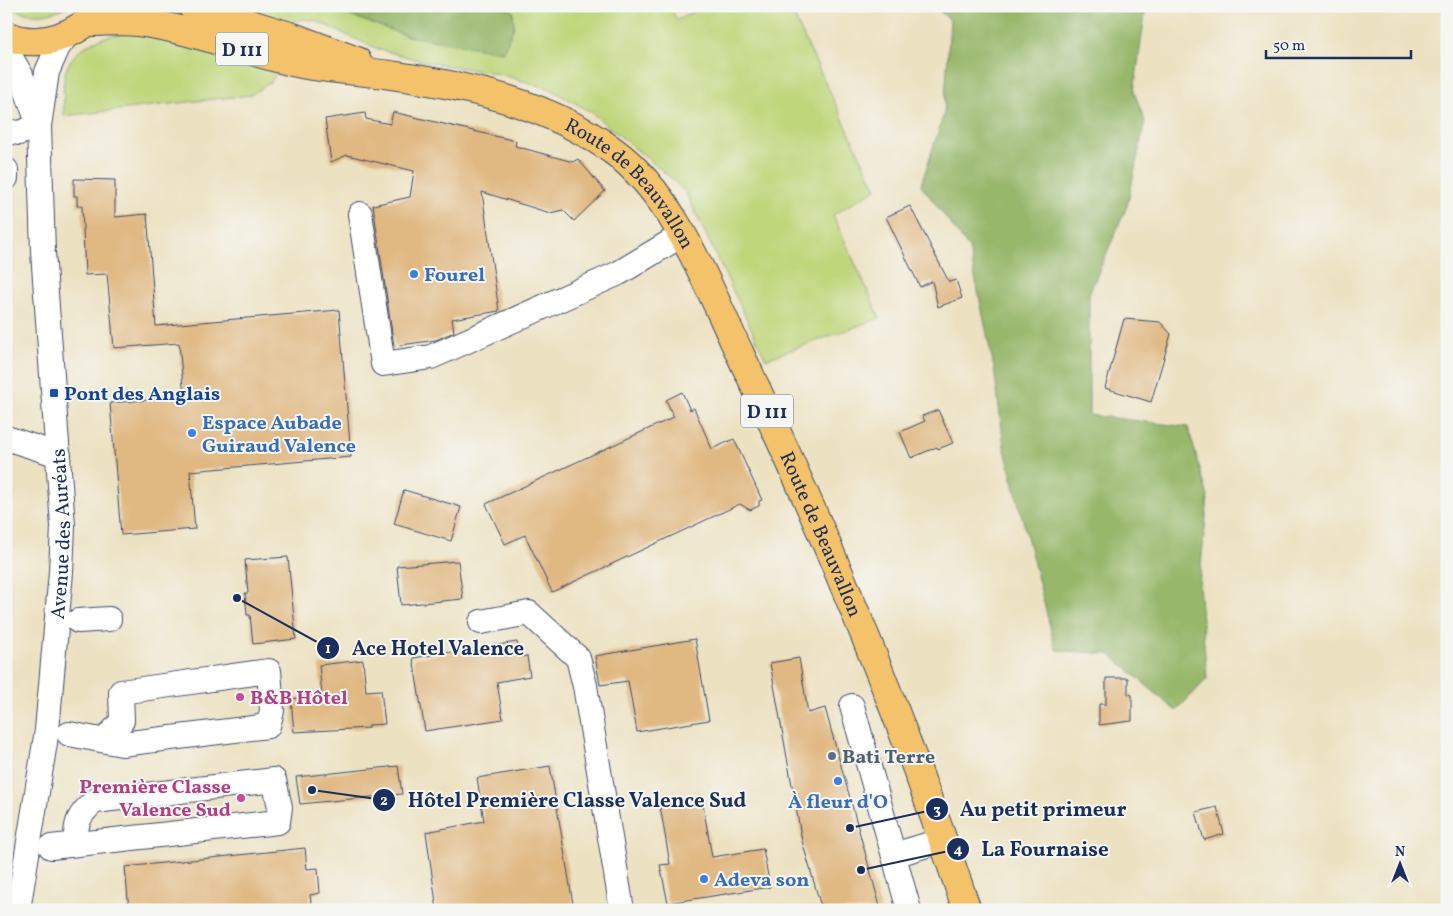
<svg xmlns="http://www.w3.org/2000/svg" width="1453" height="916" font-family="Vollkorn,serif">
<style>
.green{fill:#bfd67a;stroke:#6d826c}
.forest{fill:#97b76a;stroke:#597364}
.building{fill:#e0b882}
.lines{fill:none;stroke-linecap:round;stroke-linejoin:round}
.minor-casing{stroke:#3a4a6d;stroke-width:26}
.major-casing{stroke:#3a4a6d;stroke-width:30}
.minor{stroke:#fff;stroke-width:24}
.major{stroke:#f4c26a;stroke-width:28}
.shop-dot{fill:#3f7fe0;stroke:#f6f6f2;stroke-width:2}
.transit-dot{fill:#1a4fb4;stroke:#f6f6f2;stroke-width:2}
.hotel-dot{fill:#d1479c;stroke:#f6f6f2;stroke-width:2}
.service-dot{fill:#5c6f8a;stroke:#f6f6f2;stroke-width:2}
.labels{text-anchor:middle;stroke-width:4;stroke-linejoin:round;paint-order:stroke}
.shield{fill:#f6f6f2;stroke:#5d6b8a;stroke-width:1}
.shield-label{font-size:19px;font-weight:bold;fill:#1b2f5e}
.street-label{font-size:20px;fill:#1b2f5e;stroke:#f6f6f2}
.shop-label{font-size:20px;font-weight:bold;fill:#366cbe;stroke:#f6f6f2;text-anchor:start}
.transit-label{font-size:20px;font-weight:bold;fill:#164399;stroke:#f6f6f2;text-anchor:start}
.hotel-label{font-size:20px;font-weight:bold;fill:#b23c85;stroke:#f6f6f2;text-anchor:start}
.service-label{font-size:20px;font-weight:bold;fill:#4e5e75;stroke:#f6f6f2;text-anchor:start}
.leader{fill:none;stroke:#1b2f5e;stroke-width:2}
.callout-dot{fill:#1b2f5e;stroke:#f6f6f2;stroke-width:2}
.mark-label{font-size:15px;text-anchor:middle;font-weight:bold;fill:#fff}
.callout-label{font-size:21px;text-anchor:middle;font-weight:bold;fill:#1b2f5e;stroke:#f6f6f2;stroke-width:4;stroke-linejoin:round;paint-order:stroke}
</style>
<rect width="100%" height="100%" fill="#f6f6f2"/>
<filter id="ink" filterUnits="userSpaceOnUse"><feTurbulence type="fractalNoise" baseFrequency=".02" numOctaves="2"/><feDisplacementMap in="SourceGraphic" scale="10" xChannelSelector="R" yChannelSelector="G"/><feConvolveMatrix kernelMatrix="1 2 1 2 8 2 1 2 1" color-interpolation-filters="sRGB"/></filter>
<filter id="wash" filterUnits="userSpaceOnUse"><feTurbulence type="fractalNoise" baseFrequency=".0096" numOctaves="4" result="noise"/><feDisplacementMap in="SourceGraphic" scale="20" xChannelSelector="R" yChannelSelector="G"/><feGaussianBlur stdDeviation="1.12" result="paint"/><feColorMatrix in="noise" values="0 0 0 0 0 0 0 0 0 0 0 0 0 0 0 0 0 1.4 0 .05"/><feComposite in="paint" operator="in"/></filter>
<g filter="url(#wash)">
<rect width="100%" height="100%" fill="#ece1c1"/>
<path class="green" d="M7,6H67C47,17 27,17 7,6Z
M237,6H323L408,36L514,27L513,11L500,6H670L677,20L704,6H789L876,189L833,215L880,318L766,359L686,193L670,177L591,112L548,88L499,74L426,62L378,49L316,21L303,19L288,24Z
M133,32L279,68L271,82L250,95L64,116C64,101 62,84 66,70C75,44 109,33 133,32Z"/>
<path class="forest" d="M323,6H500L513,11L514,27L503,52L408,36Z
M934,6H1146L1134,92L1145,121L1127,206L1089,294V415L1188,427L1208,497L1199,585L1207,679L1176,711L1110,654L1056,650L1004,446L994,368L969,248L921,185L944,114L950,20Z"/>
<g id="blocks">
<path class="building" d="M393,112L516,141L515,146L573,162L578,159L605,191L574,221L563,210L550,213L482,192L499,311L452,319L454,332L436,340L394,346L373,205L410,197L414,171L347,155L331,162L325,119L365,113L366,119L390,124Z
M74,179L115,180V217L147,214L156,326L339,310L351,457L190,471L195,529L121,535L110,403L184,397L179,343L114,348L107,274L85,275L82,206H77V196H74Z
M910,206L949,282L956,280L962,298L938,307L932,281L920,287L886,217Z
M1124,319L1160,322L1171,334L1151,402L1105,388Z
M682,392L690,410L694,408L712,449L734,439L762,500L759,501V506L750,510L740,504L552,592L525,535L505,544L486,504L674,417L666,400Z
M938,410L953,443L938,449L937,447L911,458L900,432L925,421L922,416Z
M404,490L461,507L451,541L394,524Z
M288,557L296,639L253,644L250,615H247L245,593H248L245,560Z
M458,561L463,599L401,605L397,566Z
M695,639L709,720L637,732L628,681L600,685L595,656Z
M517,642L520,657L527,656L530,676L497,682L503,719L425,731L413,658Z
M799,658L808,713L825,708L881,910H822L802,841L770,663Z
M363,660L366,691L381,690L385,724L369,725V728L294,732L291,699L322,695L319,665Z
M1106,678H1128V694L1132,695V721L1099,725V704H1106Z
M398,766L402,794L300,804L296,777Z
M550,766L574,910H437L426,832L484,821L477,778Z
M702,799L712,857L763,849L770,887L668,903L660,865L670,864L660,806Z
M1217,807L1224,834L1204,840L1196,812Z
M305,848L307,869L318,868L320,893L310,895L312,910H129L125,867Z"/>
</g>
</g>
<g filter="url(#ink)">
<use href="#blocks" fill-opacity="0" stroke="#3a4a6d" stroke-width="1"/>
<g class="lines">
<g class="minor-casing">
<g id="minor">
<path d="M6,49L21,75L37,120"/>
<path d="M6,131L19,133L39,126"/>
<path d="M6,170V178"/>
<path d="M360,214L383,364L431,357L619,273L682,235"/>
<path d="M6,438L59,455"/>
<path d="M78,621L109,619"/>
<path d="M481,622L529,613L578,658L585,686L622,910"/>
<path d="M852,706L909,910"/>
<path d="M69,734L122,744L268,726L272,711L269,671L121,692L122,721L105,740"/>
<path d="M51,847L278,822L280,807L274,780L95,801C79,814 75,823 76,843"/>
<path d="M894,855L943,840"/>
<path id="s1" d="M18,910L47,730L61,572L63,526L43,252L39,126L47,72L58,47L67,35"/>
</g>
</g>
<g class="major-casing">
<g id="major">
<path d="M192,6L293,37L357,61"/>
<path id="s2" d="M89,22C105,22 121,20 138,22C195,29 249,54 307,65C336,70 367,71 397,76C473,87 548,104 612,150C675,195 708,287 740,354C827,535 903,720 967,910"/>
<path d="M6,35C41,51 78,34 101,9"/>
</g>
</g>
<use href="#minor" class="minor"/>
<use href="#major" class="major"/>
</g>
</g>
<g class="shop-dot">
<circle cx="414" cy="274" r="5"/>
<circle cx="192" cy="433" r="5"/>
<circle cx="838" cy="781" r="5"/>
<circle cx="704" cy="879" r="5"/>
</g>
<rect class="transit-dot" x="49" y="388" width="10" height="10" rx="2.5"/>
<g class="hotel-dot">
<circle cx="240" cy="697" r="5"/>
<circle cx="241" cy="798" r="5"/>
</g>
<circle class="service-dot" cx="832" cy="756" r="5"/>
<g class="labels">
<g class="shield">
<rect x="216" y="32.5" width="52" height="33" rx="4"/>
<rect x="741" y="394.5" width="52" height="33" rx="4"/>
</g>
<g class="shield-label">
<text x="242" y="56">D 111</text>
<text x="767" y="418">D 111</text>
</g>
<g class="street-label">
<text dy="7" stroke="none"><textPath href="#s2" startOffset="580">Route de Beauvallon</textPath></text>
<text dy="7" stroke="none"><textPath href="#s1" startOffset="379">Avenue des Auréats</textPath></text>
<text dy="7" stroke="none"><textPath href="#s2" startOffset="985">Route de Beauvallon</textPath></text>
</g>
<g class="shop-label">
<text x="424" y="281">Fourel</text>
<text x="202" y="429">Espace Aubade<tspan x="202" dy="23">Guiraud Valence</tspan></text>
<text x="838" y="808" text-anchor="middle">À fleur d'O</text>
<text x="714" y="886">Adeva son</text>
</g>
<g class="transit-label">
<text x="64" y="400">Pont des Anglais</text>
</g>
<g class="hotel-label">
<text x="250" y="704">B&amp;B Hôtel</text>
<text x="231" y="793" text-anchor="end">Première Classe<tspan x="231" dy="23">Valence Sud</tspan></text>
</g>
<g class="service-label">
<text x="842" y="763">Bati Terre</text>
</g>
</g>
<path class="leader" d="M237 598L328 648M312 790L384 800M850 828L937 809M861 870L958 849"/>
<g class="callout-dot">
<circle cx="237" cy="598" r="5"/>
<circle cx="312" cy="790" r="5"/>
<circle cx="850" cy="828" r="5"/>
<circle cx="861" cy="870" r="5"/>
<circle cx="328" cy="648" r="12"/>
<circle cx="384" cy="800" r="12"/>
<circle cx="937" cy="809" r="12"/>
<circle cx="958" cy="849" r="12"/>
</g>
<g class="mark-label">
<text x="328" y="653">1</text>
<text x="384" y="805">2</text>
<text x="937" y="814">3</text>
<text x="958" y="854">4</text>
</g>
<g class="callout-label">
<text x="438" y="655">Ace Hotel Valence</text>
<text x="577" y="807">Hôtel Première Classe Valence Sud</text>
<text x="1043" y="816">Au petit primeur</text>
<text x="1045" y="856">La Fournaise</text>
</g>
<rect width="1453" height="916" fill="none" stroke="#f6f6f2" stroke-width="25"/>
<g transform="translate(1400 864)" stroke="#f6f6f2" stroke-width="4" paint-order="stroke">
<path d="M0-4L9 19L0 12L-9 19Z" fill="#1b2f5e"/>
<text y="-8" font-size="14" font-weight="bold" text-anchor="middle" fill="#1b2f5e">N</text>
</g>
<path d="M1266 50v8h145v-8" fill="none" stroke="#1b2f5e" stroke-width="2.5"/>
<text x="1273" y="50" font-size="15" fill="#1b2f5e" stroke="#f6f6f2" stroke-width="4" paint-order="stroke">50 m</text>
</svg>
